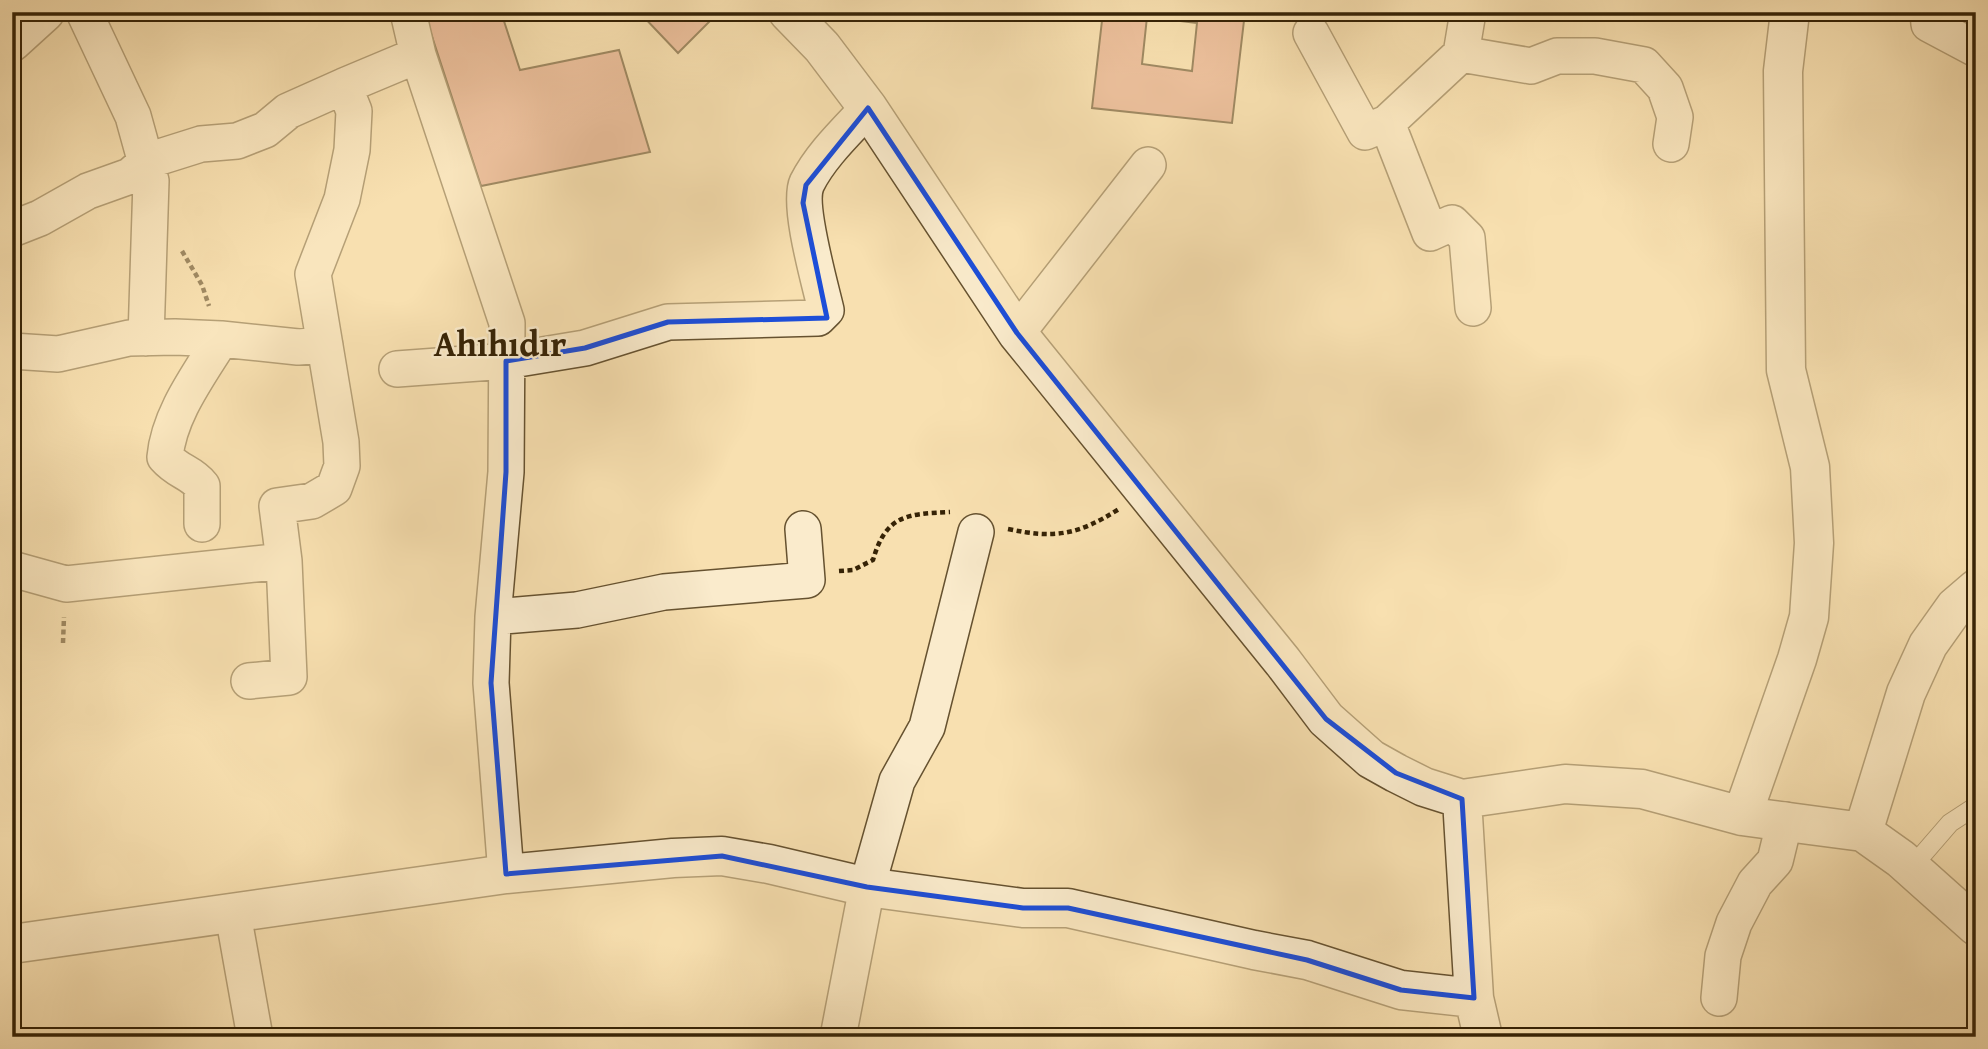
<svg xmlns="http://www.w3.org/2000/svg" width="1988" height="1049" font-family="'Gentium Book Plus',serif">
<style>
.building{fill:#e19c85;stroke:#362306;stroke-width:2;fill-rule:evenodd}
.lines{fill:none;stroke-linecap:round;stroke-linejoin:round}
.service-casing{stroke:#665230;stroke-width:20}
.minor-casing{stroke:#665230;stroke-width:38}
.tertiary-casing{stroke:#665230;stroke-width:41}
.path{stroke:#362306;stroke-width:4.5;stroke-dasharray:5 3.5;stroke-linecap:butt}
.service{stroke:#faebcc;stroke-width:18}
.minor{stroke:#faebcc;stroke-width:35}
.tertiary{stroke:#faebcc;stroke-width:38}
.marked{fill:none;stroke:#1d4ed8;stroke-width:5;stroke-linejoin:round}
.labels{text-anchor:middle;stroke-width:5;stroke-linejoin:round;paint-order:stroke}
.district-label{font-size:35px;font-weight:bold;fill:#362306;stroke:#faebcc}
</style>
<rect width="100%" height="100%" fill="#f8e0b0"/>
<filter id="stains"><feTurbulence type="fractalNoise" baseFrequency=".00286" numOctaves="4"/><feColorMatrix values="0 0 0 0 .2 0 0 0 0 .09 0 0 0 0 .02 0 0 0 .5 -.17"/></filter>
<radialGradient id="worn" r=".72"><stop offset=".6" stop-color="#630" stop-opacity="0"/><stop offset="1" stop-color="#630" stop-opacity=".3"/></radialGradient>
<path class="building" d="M424,12H501L520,70L619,50L650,152L481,186Z
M639,12H712L715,16L678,53Z
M1103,12H1245L1232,123L1092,108ZM1147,17L1197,23L1192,71L1142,64Z"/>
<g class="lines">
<g class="service-casing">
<path id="service" d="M1911,868L1950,823L1976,806"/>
</g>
<g class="minor-casing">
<path id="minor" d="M84,12L133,116L151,181L146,338
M408,12L418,55L507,323L506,472L493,617L491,683L506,874
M1468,12L1461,54L1531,66L1557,56H1595L1644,65L1665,88L1675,117L1671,144
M1928,12L1929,24L1976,49
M1311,33L1365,132L1387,123L1430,233L1452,223L1467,238L1473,308
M1387,123L1461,54
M12,229L40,218L88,191L130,176L147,161L201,144L237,141L265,130L288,111L344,86
M1017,333L1148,165
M12,351L58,354L129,338L175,337L221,339L298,347L325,345
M397,369L506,361L585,348L668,322L818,318L826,310C820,284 797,204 807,183C821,155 847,131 868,108
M202,524V486C190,471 179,473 165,457C169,414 199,375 221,339
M12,569L66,584L284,561L277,506L312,501L334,488L342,466L341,442L313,274L342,199L352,150L354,111L344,86L418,55
M493,617L577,610L664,592L807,580L803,529
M249,681L289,677L284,561
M233,914L255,1037
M1719,998L1723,956L1734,923L1755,883L1775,861L1785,820
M838,1037L867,887L897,781L927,727L976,532"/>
</g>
<g class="tertiary-casing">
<path id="tertiary" d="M788,12L822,47L868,108L1017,333L1283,662L1326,719L1371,759L1396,773L1424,787L1462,799L1474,998L1483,1037
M12,42L45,12
M1462,799L1565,784L1642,789L1742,816L1863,832L1901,859L1976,926
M1742,816L1797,659L1809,617L1814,543L1810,467L1786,370L1783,71L1790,12
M1863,832L1906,693L1928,645L1955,607L1976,589
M12,944L506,874L673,858L722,856L769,864L867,887L1023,908H1068L1254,950L1307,960L1401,990L1474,998"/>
</g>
<path class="path" d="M182,251L202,285L209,306
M1008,529C1055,539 1078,535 1119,509
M839,571L853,570L873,560C886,515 906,514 950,512
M63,643L64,617"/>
<use href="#service" class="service"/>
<use href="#minor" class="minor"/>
<use href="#tertiary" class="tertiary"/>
</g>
<path d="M0 0H1988V1049H0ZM868,108L1017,333L1326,719L1396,773L1462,799L1474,998L1401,990L1307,960L1068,908H1023L867,887L722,856L506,874L491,683L506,472V361L585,348L668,322L827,318L803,203L806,185Z" fill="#f8e0b0" fill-opacity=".55" fill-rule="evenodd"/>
<path class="marked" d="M868,108L1017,333L1326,719L1396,773L1462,799L1474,998L1401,990L1307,960L1068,908H1023L867,887L722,856L506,874L491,683L506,472V361L585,348L668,322L827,318L803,203L806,185Z"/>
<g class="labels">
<g class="district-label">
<text x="500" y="356">Ahıhıdır</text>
</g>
</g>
<rect width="1988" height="1049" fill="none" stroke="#f8e0b0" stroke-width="42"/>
<rect x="14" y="14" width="1960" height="1021" fill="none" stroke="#362306" stroke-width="3.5"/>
<rect x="21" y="21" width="1946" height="1007" fill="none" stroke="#362306" stroke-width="2"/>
<rect width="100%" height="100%" filter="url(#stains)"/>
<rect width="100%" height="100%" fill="url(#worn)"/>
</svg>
